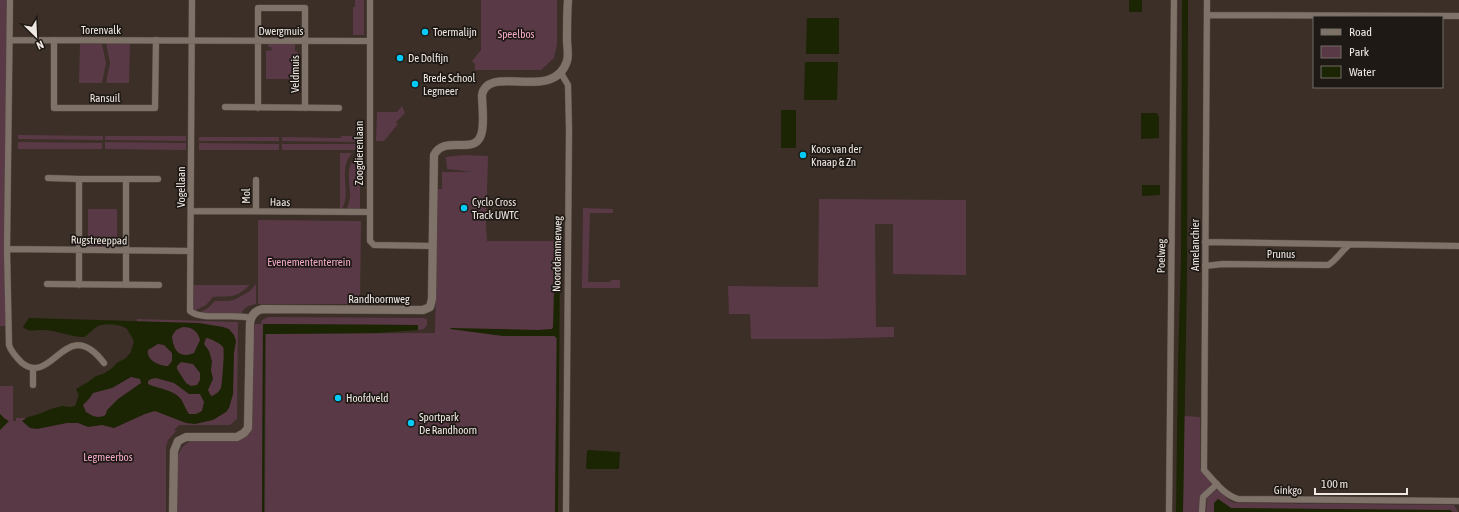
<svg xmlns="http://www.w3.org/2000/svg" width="1459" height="512" font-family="'Asap Condensed',sans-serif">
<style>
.green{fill:#5a3947}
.water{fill:#1b2403;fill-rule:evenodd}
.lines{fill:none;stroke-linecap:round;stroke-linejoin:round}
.minor-casing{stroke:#584d47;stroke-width:7}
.tertiary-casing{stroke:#584d47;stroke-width:9}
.minor{stroke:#7f7269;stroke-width:6}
.tertiary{stroke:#7f7269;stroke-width:8}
.poi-dot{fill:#03cbf9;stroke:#1e1915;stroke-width:1.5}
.labels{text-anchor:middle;stroke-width:3.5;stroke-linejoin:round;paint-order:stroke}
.street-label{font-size:11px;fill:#f0e8e3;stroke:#1e1915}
.poi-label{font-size:11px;fill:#f0e8e3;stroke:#1e1915;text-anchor:start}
.park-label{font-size:11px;fill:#f6aacb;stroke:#1e1915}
</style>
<rect width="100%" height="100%" fill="#3b2f27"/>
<path class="green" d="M0,0H10L8,326H0Z
M355,0H364V35H353V7H355Z
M481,0H557V45L554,58L541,70H475V64L472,61L481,50Z
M106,43L130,44L129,83H106L110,63Z
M80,44H102L106,63L102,83H79Z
M268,44H295V51L298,52V79H266V51L272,50L271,47H268Z
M402,106L405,113L396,122L398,124L384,141H376L377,112H397Z
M18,135L103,136V140L18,139Z
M105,136H186V141L105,140Z
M341,136H360V142L282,141V137L341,138Z
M199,137H279V141H199Z
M18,142L102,143V149H18Z
M105,142L186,143V150L105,149Z
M199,143L279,144V150H199Z
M282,144H360V150H282Z
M340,153H352C337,170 352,191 342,209H340Z
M357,154H360V209H347C348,204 351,198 350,193C349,178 346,166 357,154Z
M464,155L488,156L486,225L487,241H561L560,249L557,250L555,512H265L266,334L435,333L438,189H442V172H473L447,169L446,157Z
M819,199L966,200V275L893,274V224H875L876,327H894V337L824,339H751L750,314H729L728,286L818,287Z
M583,208L613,209V213H590L588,282H610L611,280H620V288H582Z
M88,209H117V248H88Z
M258,220L361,221L360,304H258Z
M256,284V304C249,305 244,307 241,314H197L208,308L215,301H229L236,299L250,291Z
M192,285H250C233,300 232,295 213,297L206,305L194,311L192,310Z
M268,317L423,318L427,319V325L424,329L418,330V325L263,324L262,512H177L178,457C186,420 243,458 252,426L253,345L255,324H261L262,320Z
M137,319L238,322L237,419L230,425H179L174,430L176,431L168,440L166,447V512H0V422L7,420L5,419L0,414V386H13V421H16V418H26L23,421L70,415L97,379L129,363L139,347Z
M1184,416L1200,417V468C1202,474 1209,478 1211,484L1200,497V512H1183Z
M1216,490C1224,492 1227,502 1236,503L1453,505H1454L1458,512L1439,510L1231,508L1218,499L1214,503V512H1206L1207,498Z"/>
<path class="water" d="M1129,0H1142V12H1129Z
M1182,0H1188L1187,276L1183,512H1176L1178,363L1181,260Z
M807,18H839V54H806Z
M805,62H838L837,100H804Z
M781,110H796V148H781Z
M1141,113H1157L1159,117V138L1141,139Z
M1142,185H1160V195L1142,196Z
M560,252L558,512H555L557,338L554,336H503L450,329L451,328L537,330L552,329L553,327L555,253Z
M29,318L199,323L223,327L229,329L234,335L236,341L234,353L233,394L229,408L226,412L213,420L195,424L186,423L155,411L145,414L114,428L102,425L88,427L78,423H67L37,429L30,428L22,421L28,417L39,414L51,409L62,406L70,407L75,406L79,395L76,389L88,382L96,376L103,374L110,370L117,363L126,358L131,352L134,341L127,329C121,324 105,323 98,326C93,329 89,334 84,337C69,337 55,329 40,330C33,330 28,332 23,327ZM183,327C192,327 198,331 200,340L194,353C179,359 173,350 172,336L176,330ZM206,338C210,338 221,344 223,347C225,349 222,384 221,388C219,392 215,395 211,396L208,390L213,379L211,370L212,361L209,351L204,344ZM158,344L164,345L172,353V361L168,366C159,366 146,360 148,350ZM181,362L193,364L200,373V380L197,385L191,386L186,383L177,369V366ZM131,377L140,379L141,383L118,399L107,410L106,414L104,416L98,417L93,416L86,412L83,405L89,399L93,393L112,388ZM156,378L174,383L189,394H200L204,402L202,411L196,414H189C186,410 184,404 181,399C173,389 158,389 148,384V381L151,379Z
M263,324L418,325V330L377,333L265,334L264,512H262Z
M0,414L5,419L9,421L0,430Z
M588,450L620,452L619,469H587L586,467L587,452Z
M1218,499L1231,508L1439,510H1451L1452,512H1214V503Z"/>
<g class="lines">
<g class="minor-casing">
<path id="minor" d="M10,0L7,249L9,345C11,352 17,358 22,363C53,387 66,313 104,363
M192,0L190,311C202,321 234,313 251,318
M370,0V241L374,245L433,246
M1207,0L1204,470C1214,481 1224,495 1238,499L1459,501
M1207,15L1459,16
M10,40L370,41
M54,40V108H155L156,40
M561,73L568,85L569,130L566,512
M225,107L339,108
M258,108V8H305V108
M48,178L79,179
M126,179H158
M191,211L369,212
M256,211V180
M1205,242L1459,246
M7,249L190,251
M1205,266L1223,264L1328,265C1336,261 1341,251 1349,245
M47,284L159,285
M79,285V179H126V285
M33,385V368
M1169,512L1174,0
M1202,512L1203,497L1217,484"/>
</g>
<g class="tertiary-casing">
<path id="tertiary" d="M173,512L174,451L178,441L186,437H237L244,433L248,428L250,323C251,315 255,311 262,309L423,310L430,307L432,299L434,155C445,134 474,156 481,135C485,125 482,106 482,95C488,63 554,103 567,61C569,55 567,46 567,40C567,27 567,13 568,0"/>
</g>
<use href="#minor" class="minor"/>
<use href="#tertiary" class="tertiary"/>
</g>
<g class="poi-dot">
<circle cx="425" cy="32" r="4"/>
<circle cx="400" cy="58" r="4"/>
<circle cx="415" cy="84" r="4"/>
<circle cx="803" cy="155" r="4"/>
<circle cx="464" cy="208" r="4"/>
<circle cx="338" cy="398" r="4"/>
<circle cx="411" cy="423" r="4"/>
</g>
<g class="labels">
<g class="street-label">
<text x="101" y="34">Torenvalk</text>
<text x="281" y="35">Dwergmuis</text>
<text transform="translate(295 74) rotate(-90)" y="4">Veldmuis</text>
<text x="105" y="102">Ransuil</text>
<text transform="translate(359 153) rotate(-90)" y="4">Zoogdierenlaan</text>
<text transform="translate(181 187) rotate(-90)" y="4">Vogellaan</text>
<text transform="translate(246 196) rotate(-90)" y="4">Mol</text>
<text transform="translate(280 202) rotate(1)" y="4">Haas</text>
<text transform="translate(99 240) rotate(1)" y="4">Rugstreeppad</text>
<text transform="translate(1195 245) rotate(-90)" y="4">Amelanchier</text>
<text transform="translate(557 254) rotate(-89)" y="4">Noorddammerweg</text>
<text x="1281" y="258">Prunus</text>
<text transform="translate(1161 256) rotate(-89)" y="4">Poelweg</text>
<text x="379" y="303">Randhoornweg</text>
<text transform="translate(1288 490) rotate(1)" y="4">Ginkgo</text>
</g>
<g class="poi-label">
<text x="433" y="36">Toermalijn</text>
<text x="408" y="62">De Dolfijn</text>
<text x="423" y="82">Brede School<tspan x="423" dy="13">Legmeer</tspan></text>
<text x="811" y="153">Koos van der<tspan x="811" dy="13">Knaap &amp; Zn</tspan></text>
<text x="472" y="206">Cyclo Cross<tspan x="472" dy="13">Track UWTC</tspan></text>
<text x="346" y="402">Hoofdveld</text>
<text x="419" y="421">Sportpark<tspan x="419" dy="13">De Randhoorn</tspan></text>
</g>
<g class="park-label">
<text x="516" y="38">Speelbos</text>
<text x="309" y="266">Evenemententerrein</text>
<text x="108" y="461">Legmeerbos</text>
</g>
</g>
<rect x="1313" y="16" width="130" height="72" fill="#1e1915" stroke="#726c67"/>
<rect x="1321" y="29" width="20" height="6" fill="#7f7269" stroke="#726c67"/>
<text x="1349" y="36" font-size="12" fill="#f0e8e3">Road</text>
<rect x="1321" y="46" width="20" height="12" fill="#5a3947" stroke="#726c67"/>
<text x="1349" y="56" font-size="12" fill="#f0e8e3">Park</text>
<rect x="1321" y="66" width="20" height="12" fill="#1b2403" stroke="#726c67"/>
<text x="1349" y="76" font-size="12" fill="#f0e8e3">Water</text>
<g transform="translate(36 36) rotate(156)" stroke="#1e1915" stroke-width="3" paint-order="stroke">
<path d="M0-3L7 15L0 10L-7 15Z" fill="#f0e8e3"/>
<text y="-6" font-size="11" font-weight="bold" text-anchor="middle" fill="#f0e8e3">N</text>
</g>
<path d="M1315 488v6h92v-6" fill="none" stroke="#f0e8e3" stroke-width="2"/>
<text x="1321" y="488" font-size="12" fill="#f0e8e3" stroke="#1e1915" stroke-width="3" paint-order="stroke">100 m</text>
</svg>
